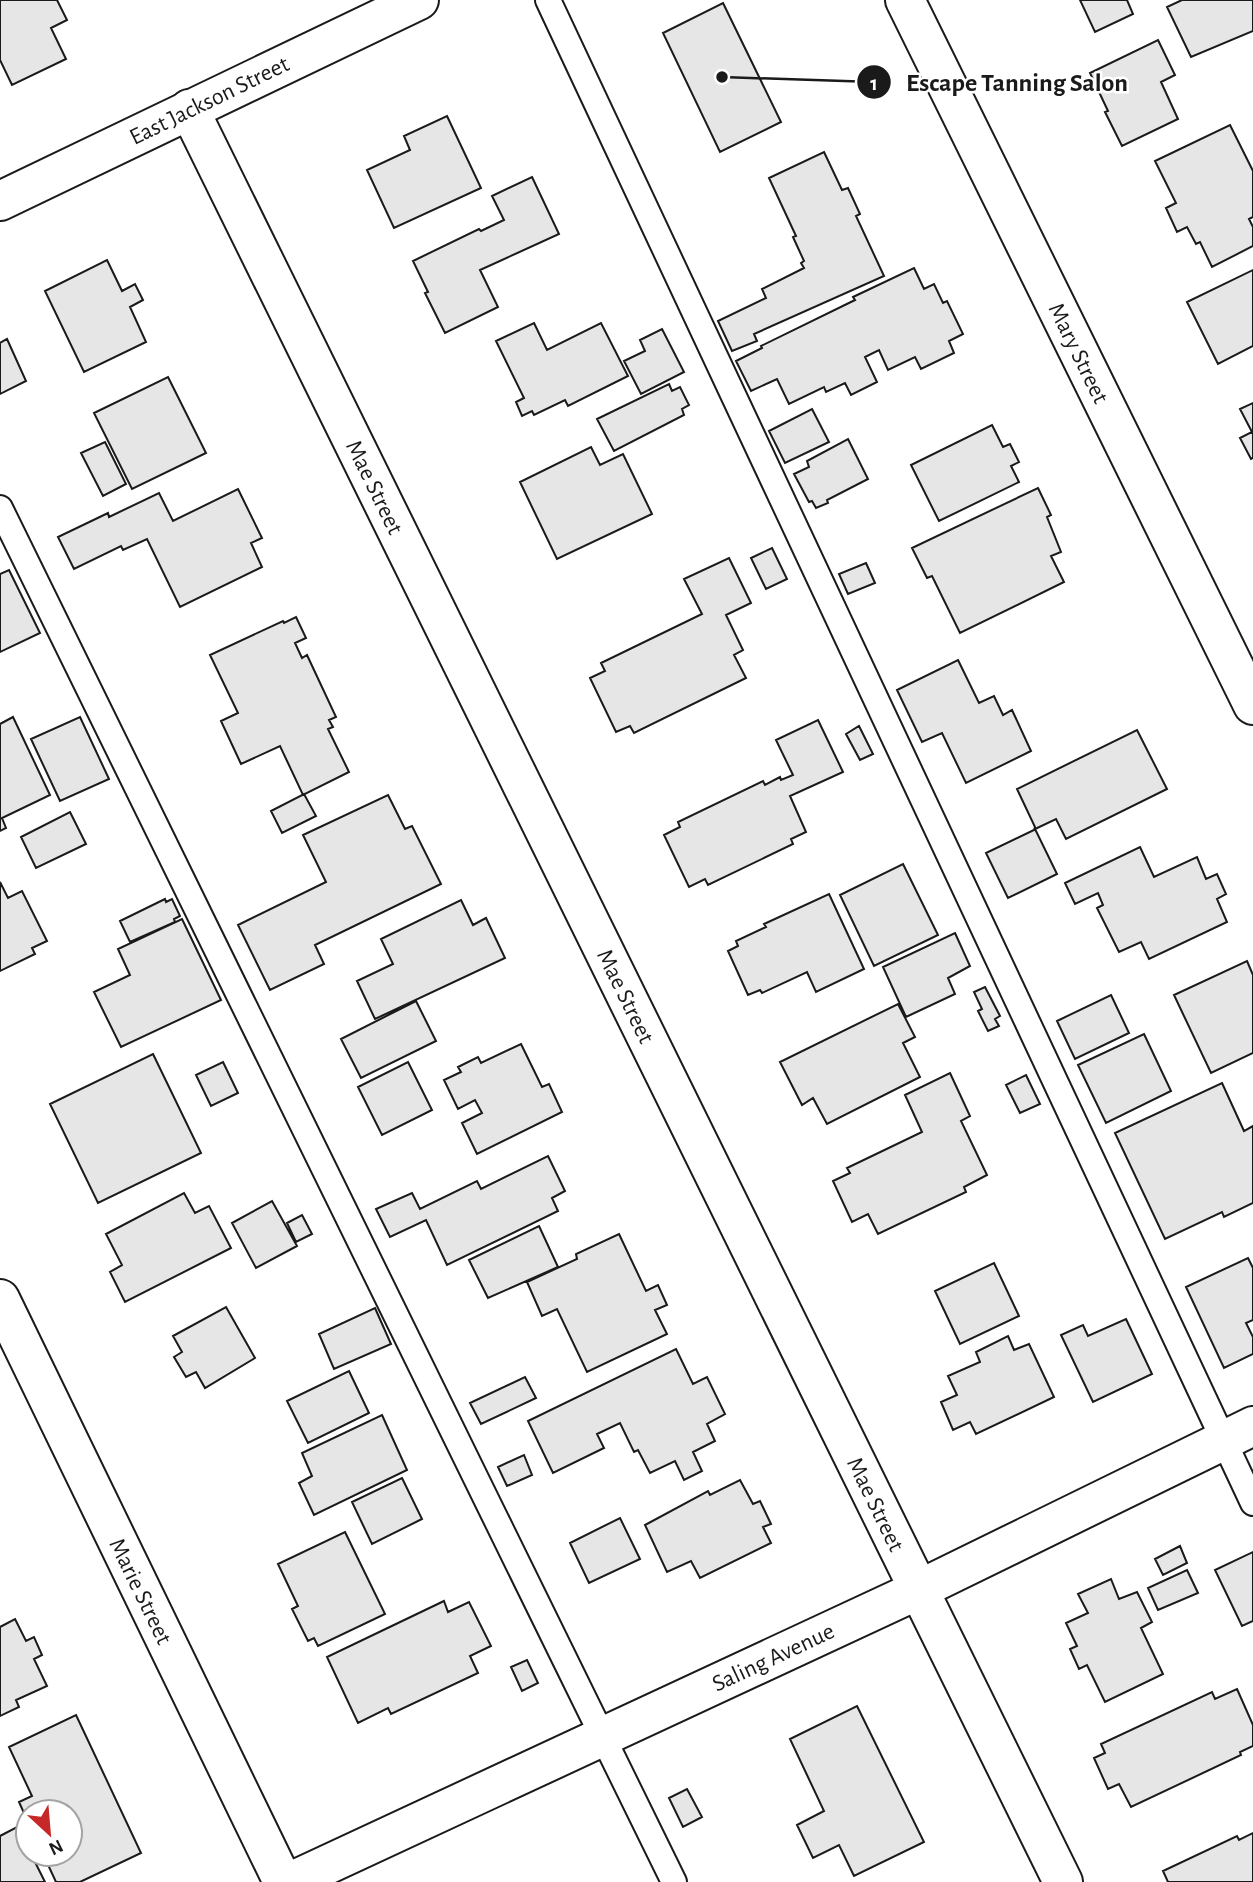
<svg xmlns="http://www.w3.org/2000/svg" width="1253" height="1882" font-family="'Alegreya Sans',sans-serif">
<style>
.building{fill:#e6e6e6;stroke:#1a1a1a;stroke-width:2}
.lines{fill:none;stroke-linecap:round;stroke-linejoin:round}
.service-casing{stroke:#1a1a1a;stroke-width:28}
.minor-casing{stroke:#1a1a1a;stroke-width:42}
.tertiary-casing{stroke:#1a1a1a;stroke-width:42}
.service{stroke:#fff;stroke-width:24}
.minor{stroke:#fff;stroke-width:38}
.tertiary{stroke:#fff;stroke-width:38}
.labels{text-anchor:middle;stroke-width:5;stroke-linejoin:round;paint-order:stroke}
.street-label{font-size:24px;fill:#1a1a1a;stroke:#fff}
.leader{fill:none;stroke:#1a1a1a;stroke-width:2.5}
.callout-dot{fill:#1a1a1a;stroke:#fff;stroke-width:2.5}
.mark-label{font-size:21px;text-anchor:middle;font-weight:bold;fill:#fff}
.callout-label{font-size:26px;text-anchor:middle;font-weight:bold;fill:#1a1a1a;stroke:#fff;stroke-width:5;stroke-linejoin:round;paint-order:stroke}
</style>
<rect width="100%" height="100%" fill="#fff"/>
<path class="building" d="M0,0H57L67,20L51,28L66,59L12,85L0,60Z
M1080,0H1127L1133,14L1095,32Z
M1182,0H1253V31L1191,57L1167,7Z
M723,3L781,122L720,152L663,33Z
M1158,40L1175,75L1161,82L1178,119L1122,146L1105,112L1108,111L1090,73Z
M447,116L481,188L394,228L367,170L410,150L404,136Z
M1230,125L1253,171V217L1249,219L1253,227V246L1212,267L1200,242L1196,244L1187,227L1177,232L1166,208L1176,203L1155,161Z
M824,152L842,190L848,188L860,214L856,216L884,276L754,334L757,341L732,351L718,321L766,298L762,289L804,268L801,263L804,261L793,237L796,236L769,178Z
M532,177L559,234L480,270L498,307L445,333L425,293L428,292L413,261L479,229L481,231L504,220L492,196Z
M107,260L122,291L135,284L143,300L130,307L146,342L84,372L45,291Z
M914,268L924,289L934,284L943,303L947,301L963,334L949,341L954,353L921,369L915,357L888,370L879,350L865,357L877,382L851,395L845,383L826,392L824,387L789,404L777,379L751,391L736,361L762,348L761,346L855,300L853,297Z
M1253,270V346L1218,364L1187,302Z
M534,323L547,350L601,323L628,376L568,406L565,400L534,415L532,411L522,416L516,402L524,398L496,341Z
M662,329L684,372L641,394L624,361L645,351L640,340Z
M7,339L26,381L0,394V343Z
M168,377L206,453L132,489L94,413Z
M669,384L672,391L680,387L689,405L682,409L684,415L614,451L597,419Z
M1253,403V458L1251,459L1240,438L1252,432L1240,409Z
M812,409L829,442L785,463L769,431Z
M992,425L1003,447L1010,444L1019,462L1011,466L1019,482L939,521L911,465Z
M848,439L868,479L827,500L828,503L816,508L812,501L809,502L794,474L809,467L807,461Z
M105,442L126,484L103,496L81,453Z
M591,447L600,465L623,454L652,514L557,559L520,482Z
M1038,488L1051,515L1047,517L1061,552L1051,556L1064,582L960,633L932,576L927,578L912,548Z
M238,489L262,538L251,543L262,567L180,607L147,539L123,550L121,546L74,569L58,537L108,513L109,517L159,493L173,521Z
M772,548L787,579L766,589L751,558Z
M729,558L751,603L726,615L743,650L734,655L746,678L634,733L630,726L616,732L590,678L605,671L601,663L702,614L684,579Z
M866,563L875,583L848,594L839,574Z
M9,570L40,633L0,652V574Z
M296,617L306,638L295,643L302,658L307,655L336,717L329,720L333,727L328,729L349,772L303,795L280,746L241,764L221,721L238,713L210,655L283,621L284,623Z
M958,660L979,703L994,696L1003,715L1012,710L1031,751L966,783L942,733L922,742L897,690Z
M13,717L50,795L2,818L6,828L0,831V724Z
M80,717L109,779L60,801L31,739Z
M818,720L843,772L790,796L806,832L791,839L793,844L708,885L705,879L689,887L664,835L680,827L678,822L763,781L765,785L780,777L781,780L793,775L776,740Z
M859,726L873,754L860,760L846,734Z
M1137,730L1167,789L1066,839L1056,819L1035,829L1057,874L1008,898L986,853L1034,830L1035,827L1017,789Z
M304,794L316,816L282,833L271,811Z
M388,795L405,829L412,826L441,884L315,945L324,964L270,990L238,925L326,882L303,835Z
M70,812L86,844L36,868L21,837Z
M1140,847L1154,877L1197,857L1206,879L1217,874L1226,894L1217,899L1227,922L1149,959L1141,942L1119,952L1097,908L1103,905L1098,893L1075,904L1065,883Z
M903,864L938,935L874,966L840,895Z
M0,882L8,898L22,891L47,941L32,948L35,954L0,971Z
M829,894L864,969L816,992L807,972L762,993L760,990L748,995L728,951L738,946L736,941L766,927L764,924Z
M165,899L166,902L172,899L180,916L174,919L175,922L130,942L120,921Z
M461,900L473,925L486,918L505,958L375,1019L357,981L393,964L381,939Z
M182,919L221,1000L121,1047L94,992L130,975L118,949Z
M955,933L970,966L948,978L955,994L906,1017L883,967Z
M1247,961L1253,975V1053L1211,1073L1174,995Z
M985,987L1000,1016L995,1019L999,1026L988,1031L978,1011L982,1009L974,992Z
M1111,995L1129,1033L1075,1059L1057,1021Z
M416,1001L436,1041L361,1078L341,1039Z
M898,1004L915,1037L903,1043L920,1077L827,1124L813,1098L802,1105L780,1062Z
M1144,1034L1171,1091L1106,1123L1078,1065Z
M521,1044L542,1087L549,1084L562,1112L477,1154L462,1123L482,1113L475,1100L458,1109L444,1080L461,1072L458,1067L478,1057L481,1063Z
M153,1054L201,1153L98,1203L50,1104Z
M223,1062L238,1093L211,1106L196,1075Z
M408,1062L432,1110L382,1135L358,1087Z
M950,1073L970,1116L961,1121L987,1175L964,1187L966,1192L878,1234L868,1214L852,1222L833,1181L850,1173L847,1168L922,1132L905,1095Z
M1026,1075L1040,1104L1020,1113L1006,1085Z
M1222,1083L1244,1131L1253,1126V1203L1224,1217L1222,1212L1165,1239L1115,1133Z
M548,1156L565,1191L552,1198L558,1211L447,1265L426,1220L390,1237L376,1209L412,1193L420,1209L477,1181L481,1189Z
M184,1193L195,1213L209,1206L231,1248L125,1302L110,1272L122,1265L106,1234Z
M272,1201L297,1246L256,1268L232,1223Z
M302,1215L312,1234L296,1242L287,1223Z
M539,1226L558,1267L488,1298L469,1260Z
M619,1234L646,1291L658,1285L667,1305L655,1310L667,1334L587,1372L557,1309L542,1316L527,1282L577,1259L576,1254Z
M1248,1258L1253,1268V1320L1246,1323L1253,1337V1354L1224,1368L1186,1287Z
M994,1263L1019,1316L960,1344L935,1291Z
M226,1307L255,1358L205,1388L196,1372L186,1377L174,1357L182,1352L173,1336Z
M375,1308L391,1344L334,1369L319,1334Z
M1126,1319L1152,1374L1093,1402L1061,1335L1083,1325L1088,1336Z
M1008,1336L1014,1350L1029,1344L1054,1397L976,1434L970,1422L953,1430L941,1402L957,1395L948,1376L980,1362L976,1352Z
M676,1349L693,1384L707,1377L725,1414L707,1424L715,1441L693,1452L702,1471L684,1480L675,1461L650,1473L638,1450L634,1452L620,1423L597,1434L604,1448L553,1473L528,1421Z
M349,1371L369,1413L308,1443L287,1401Z
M525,1377L536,1398L481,1424L470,1403Z
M382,1415L407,1470L314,1515L299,1483L312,1476L302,1453Z
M524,1455L532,1475L507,1486L498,1467Z
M402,1478L422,1519L372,1544L352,1502Z
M740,1480L753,1504L760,1501L771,1524L763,1527L771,1543L700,1578L691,1561L667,1572L645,1525L708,1491L710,1495Z
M620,1518L640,1559L589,1583L570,1543Z
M345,1532L385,1614L318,1646L314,1638L308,1641L292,1609L298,1606L278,1564Z
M1180,1546L1187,1563L1163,1575L1155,1559Z
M1253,1552V1621L1242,1626L1215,1570Z
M1187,1570L1198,1593L1158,1610L1148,1588Z
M1111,1579L1119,1599L1137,1592L1152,1622L1141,1628L1163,1674L1105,1702L1087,1665L1079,1669L1070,1649L1077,1646L1066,1623L1088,1613L1078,1594Z
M444,1601L448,1612L469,1602L491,1646L470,1656L478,1673L391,1714L388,1708L358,1723L327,1657Z
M15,1619L26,1641L34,1637L42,1655L34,1659L47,1686L16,1700L19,1707L0,1716V1627Z
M527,1660L538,1683L522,1691L511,1667Z
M1237,1689L1253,1725V1746L1240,1752L1241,1755L1131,1807L1119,1784L1108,1789L1094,1758L1105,1753L1101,1744L1212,1692L1215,1699Z
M857,1706L924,1842L854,1876L839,1845L813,1858L797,1825L824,1811L790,1739Z
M76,1715L141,1853L80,1882H56L43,1854H70V1812H28V1822L19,1802L32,1796L9,1747Z
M687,1789L702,1817L683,1827L669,1798Z
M17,1827L28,1848V1854H31L45,1882H0V1836Z
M1253,1833V1882H1168L1163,1871L1237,1836L1239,1840Z"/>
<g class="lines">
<g class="service-casing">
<path id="service" d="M548,0L1253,1503
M0,508L674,1882"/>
</g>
<g class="minor-casing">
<path id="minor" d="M905,0L1253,705
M189,109L1063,1882
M0,1299L283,1882
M290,1882L918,1590L1253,1426"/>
</g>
<g class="tertiary-casing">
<path id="tertiary" d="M0,201L419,0"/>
</g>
<use href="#service" class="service"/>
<use href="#minor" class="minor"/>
<use href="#tertiary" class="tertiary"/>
</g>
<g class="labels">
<g class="street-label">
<text transform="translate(209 100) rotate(-26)" y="8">East Jackson Street</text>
<text transform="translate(1079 353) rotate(64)" y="8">Mary Street</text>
<text transform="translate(375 487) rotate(64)" y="8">Mae Street</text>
<text transform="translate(626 996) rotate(64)" y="8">Mae Street</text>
<text transform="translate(876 1504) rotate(64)" y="8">Mae Street</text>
<text transform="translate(141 1591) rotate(64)" y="8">Marie Street</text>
<text transform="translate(773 1657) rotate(-25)" y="8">Saling Avenue</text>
</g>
</g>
<path class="leader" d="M722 77L874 82"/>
<g class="callout-dot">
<circle cx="722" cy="77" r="7"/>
<circle cx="874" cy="82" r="18"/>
</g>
<g class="mark-label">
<text x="874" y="90">1</text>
</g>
<g class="callout-label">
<text x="1017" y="91">Escape Tanning Salon</text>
</g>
<g transform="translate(49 1833) rotate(154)"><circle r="33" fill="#ffffff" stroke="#a3a3a3" stroke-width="2"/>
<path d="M0-5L12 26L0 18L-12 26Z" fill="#c62828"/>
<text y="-10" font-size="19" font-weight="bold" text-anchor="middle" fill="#1a1a1a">N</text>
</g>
</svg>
